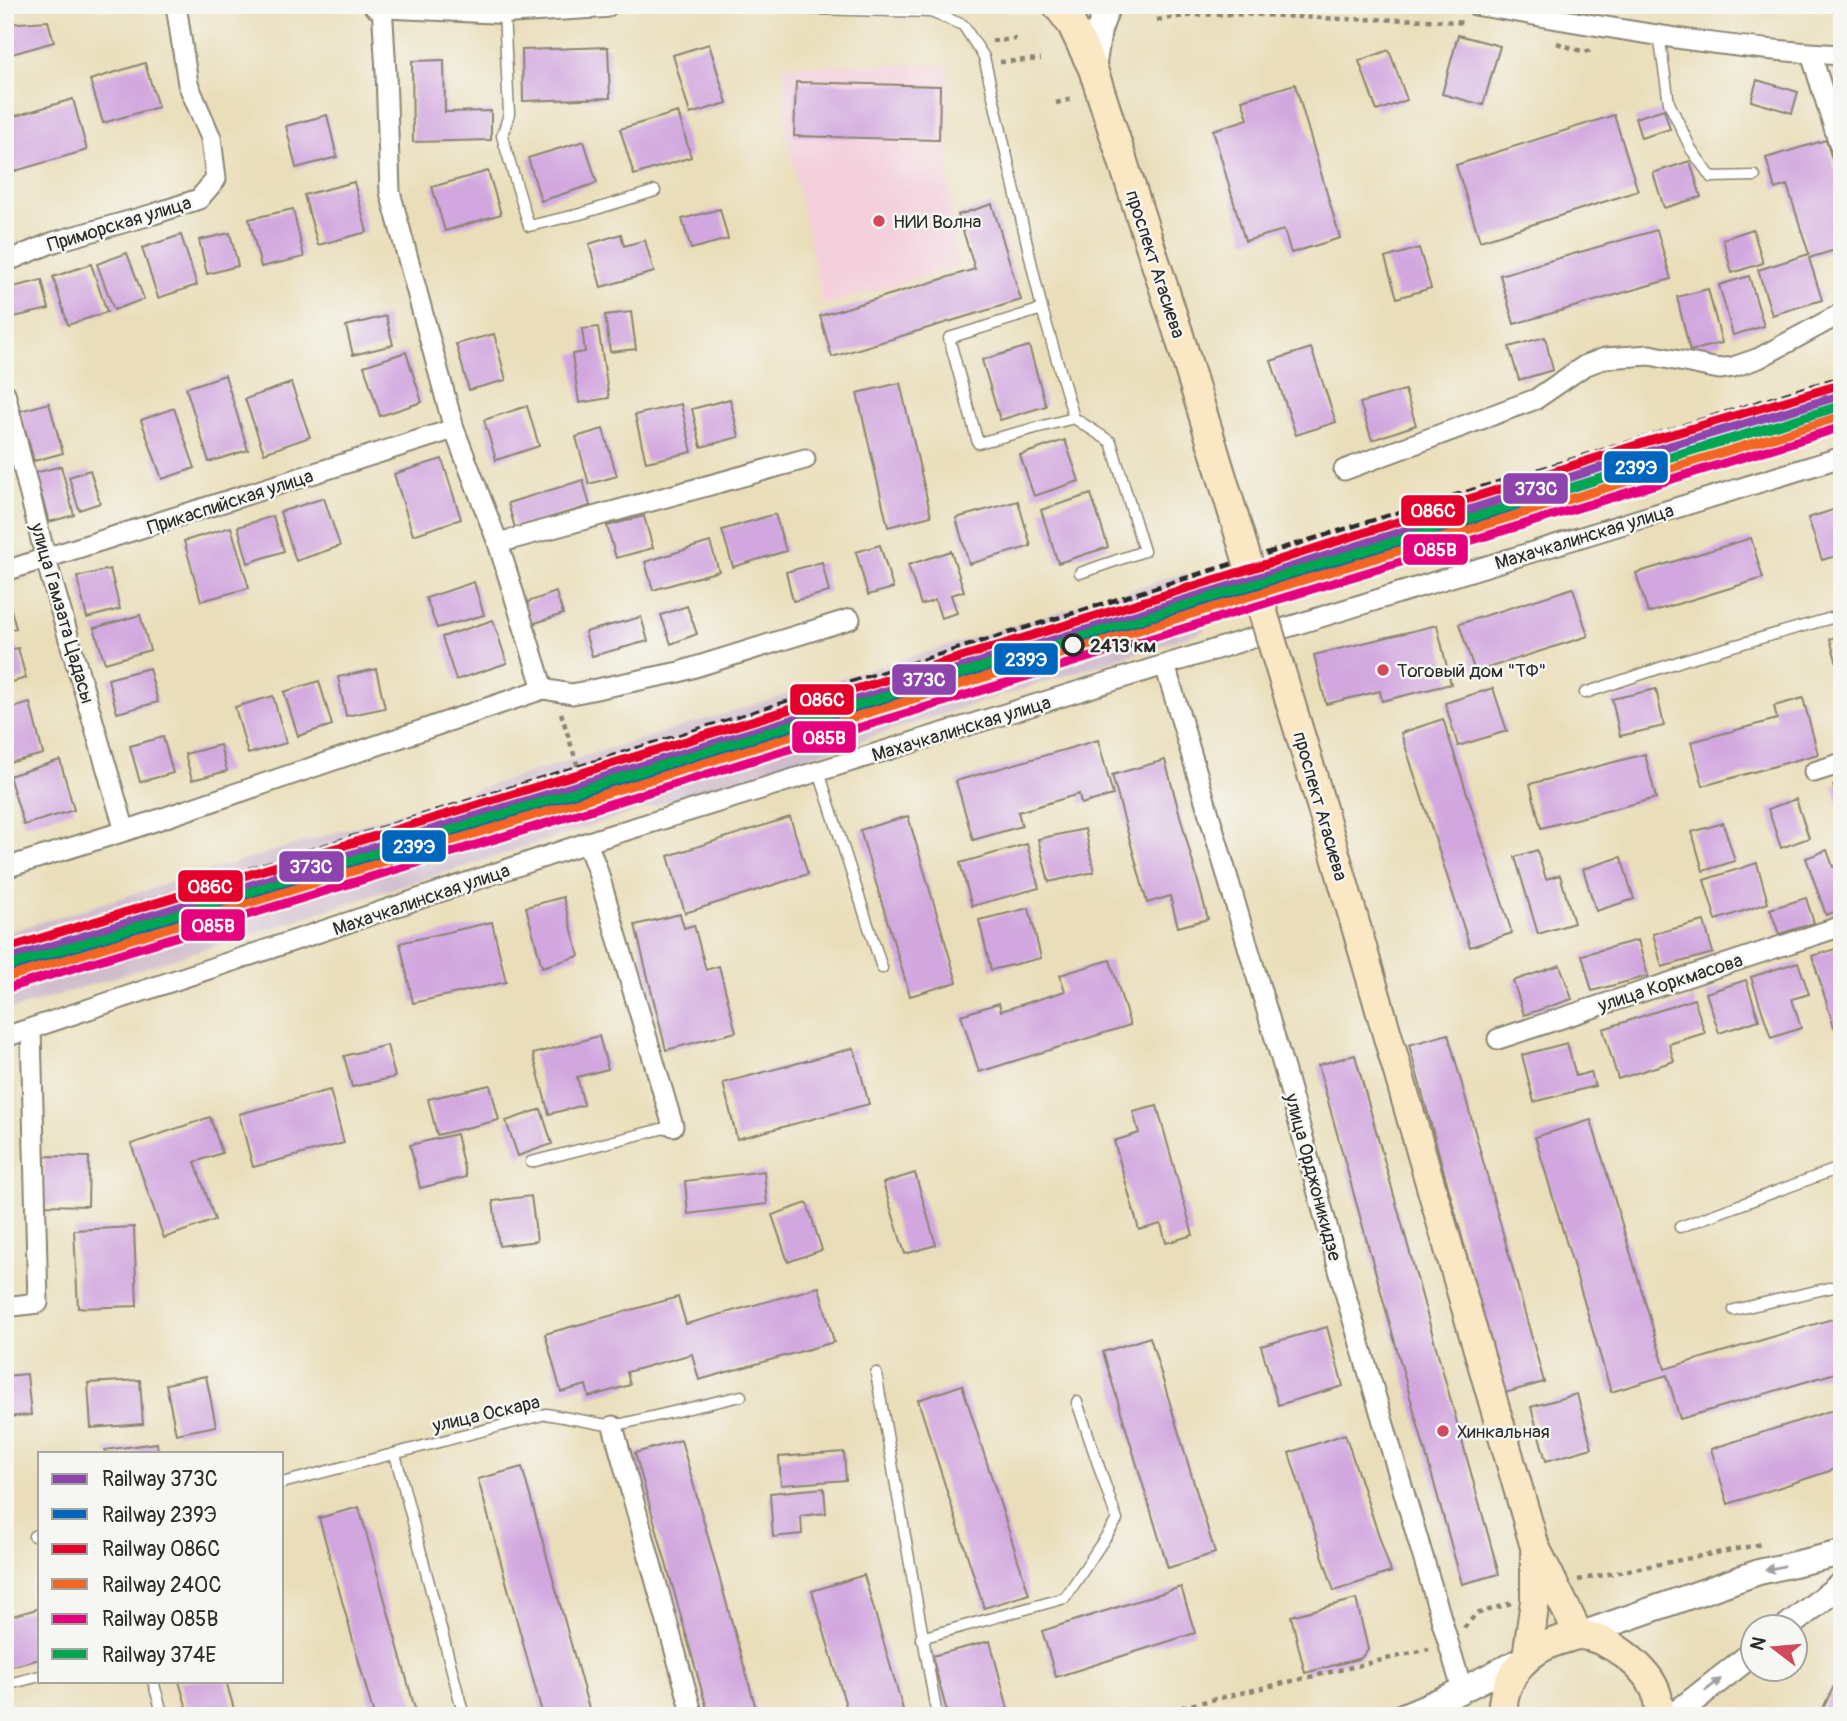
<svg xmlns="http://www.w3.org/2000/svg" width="1847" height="1721" font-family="Pangolin,sans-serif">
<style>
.built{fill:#f4cfdc}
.industrial{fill:#d0bdcc}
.building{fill:#d2a7df}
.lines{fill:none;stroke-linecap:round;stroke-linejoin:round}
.service-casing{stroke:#8a8472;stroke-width:13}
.minor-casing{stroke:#8a8472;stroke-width:23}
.tertiary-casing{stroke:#8a8472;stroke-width:28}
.secondary-casing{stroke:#8a8472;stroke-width:32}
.path{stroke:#8a8472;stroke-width:4.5;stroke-dasharray:5 5;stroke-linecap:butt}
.service{stroke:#fff;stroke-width:10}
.minor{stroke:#fff;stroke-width:19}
.tertiary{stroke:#fff;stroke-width:24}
.secondary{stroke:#fae7c3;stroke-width:28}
.rail{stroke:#2b2b2b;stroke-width:5;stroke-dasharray:10 5;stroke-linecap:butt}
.secondary-bridge-casing{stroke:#8a8472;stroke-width:32;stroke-linecap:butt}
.secondary-bridge{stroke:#fae7c3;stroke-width:28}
.rail-1-casing{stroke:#f6f6f2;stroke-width:14}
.rail-2-casing{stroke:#f6f6f2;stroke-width:14}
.rail-3-casing{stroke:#f6f6f2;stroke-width:14}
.rail-4-casing{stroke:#f6f6f2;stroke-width:14}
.rail-5-casing{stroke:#f6f6f2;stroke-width:14}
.rail-6-casing{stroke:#f6f6f2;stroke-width:14}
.rail-1{stroke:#8e44ad;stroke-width:9}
.rail-2{stroke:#0065bd;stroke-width:9}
.rail-3{stroke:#e4002b;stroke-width:9}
.rail-4{stroke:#f26522;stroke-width:9}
.rail-5{stroke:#e5007d;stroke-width:9}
.rail-6{stroke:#00a651;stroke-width:9}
.oneway{fill:#a0a0a0}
.poi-dot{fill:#d1495b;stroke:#f6f6f2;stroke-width:2.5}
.stop-dot{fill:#f6f6f2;stroke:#2b2b2b;stroke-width:3.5}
.labels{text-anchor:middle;stroke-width:5;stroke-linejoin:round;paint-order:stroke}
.poi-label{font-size:19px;fill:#2b2b2b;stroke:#f6f6f2;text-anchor:start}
.street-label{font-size:19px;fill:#2b2b2b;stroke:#f6f6f2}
.stop-label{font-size:19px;font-weight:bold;fill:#2b2b2b;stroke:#f6f6f2;text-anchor:start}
.line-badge{stroke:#f6f6f2;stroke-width:2.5}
.badge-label{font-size:19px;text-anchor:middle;font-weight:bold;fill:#fff}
</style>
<rect width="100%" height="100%" fill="#f6f6f2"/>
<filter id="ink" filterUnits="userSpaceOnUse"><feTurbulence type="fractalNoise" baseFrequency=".0143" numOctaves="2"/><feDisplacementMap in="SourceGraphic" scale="14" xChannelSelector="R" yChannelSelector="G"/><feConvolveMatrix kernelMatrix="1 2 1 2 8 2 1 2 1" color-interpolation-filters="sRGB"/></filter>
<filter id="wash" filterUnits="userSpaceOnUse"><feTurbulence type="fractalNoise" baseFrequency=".00686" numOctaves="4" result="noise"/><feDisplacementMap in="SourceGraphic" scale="28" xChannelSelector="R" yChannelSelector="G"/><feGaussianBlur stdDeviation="1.57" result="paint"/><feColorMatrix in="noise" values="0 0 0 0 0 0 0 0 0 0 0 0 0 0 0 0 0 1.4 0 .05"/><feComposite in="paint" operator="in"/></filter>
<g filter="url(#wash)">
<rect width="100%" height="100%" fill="#eadeba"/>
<path class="built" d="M784,65H948L949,177L956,266L823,306L785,127Z"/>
<path class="industrial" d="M1186,573L1205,631L5,1012V933Z"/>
<g id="blocks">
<path class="building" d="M48,21L54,42L5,56V24Z
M1458,35L1500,46L1483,105L1442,94Z
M709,44L727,103L690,114L673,55Z
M608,47L610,98L523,101L522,50Z
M1389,50L1407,100L1377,111L1359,61Z
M444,60L445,112L491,111V140L413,142L412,61Z
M145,63L158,107L103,123L90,80Z
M1757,80L1798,92L1792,113L1751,101Z
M796,82L940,86L939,140L794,136Z
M1295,84L1340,238L1291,253L1284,230L1245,241L1213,130L1248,119L1242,100Z
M73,99L87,150L5,174V119Z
M1664,109L1670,129L1641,138L1635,118Z
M678,112L691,157L634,175L620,129Z
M327,115L337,157L296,168L286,126Z
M1614,115L1638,191L1480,241L1456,165Z
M1826,140L1842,191V248L1809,258L1822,300L1772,315L1758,270L1809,254L1787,185L1775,189L1766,158Z
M584,141L597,183L541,201L528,158Z
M1690,161L1701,197L1664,208L1653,173Z
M488,171L501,214L445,231L432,187Z
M354,182L367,232L318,245L304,195Z
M992,204L1021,300L832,357L820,316L975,269L958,215Z
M293,209L304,257L261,267L249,219Z
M720,209L728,239L691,249L682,219Z
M1753,229L1763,263L1732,273L1723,239Z
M1657,230L1671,279L1514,324L1500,275Z
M230,233L238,266L207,274L199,240Z
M621,234L624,246L645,240L654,272L601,287L589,244Z
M181,235L197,285L158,298L142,248Z
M1419,248L1431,288L1397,298L1385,258Z
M127,253L144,299L114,310L97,264Z
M91,264L107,312L68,325L53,277Z
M1749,276L1764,326L1733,335L1719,285Z
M42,280L49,309L5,319V289Z
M1708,289L1722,343L1690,351L1677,297Z
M631,312L636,349L610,352L605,315Z
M386,316L393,345L353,355L346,326Z
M598,327L609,398L579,403L572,354L585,352L582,329Z
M494,334L506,380L469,390L456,344Z
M1545,337L1553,370L1519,380L1509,347Z
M1029,346L1046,406L1000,420L982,360Z
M1311,348L1336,422L1296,435L1271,361Z
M406,352L422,402L380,416L364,366Z
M225,375L248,450L209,462L186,388Z
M291,383L310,437L264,453L245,399Z
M900,383L931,516L888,527L857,393Z
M1405,390L1416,425L1372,440L1360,403Z
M730,399L739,437L701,447L692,409Z
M49,403L63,453L34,461L20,411Z
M681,404L692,452L646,462L635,415Z
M527,406L539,446L496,460L484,420Z
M174,408L195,468L162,479L141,420Z
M603,429L617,476L589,484L576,437Z
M1065,440L1079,481L1034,496L1020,455Z
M442,459L461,519L413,535L394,474Z
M61,466L74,515L49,522L35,473Z
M90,470L100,503L79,510L69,477Z
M583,480L590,506L515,528L508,503Z
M1091,494L1108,547L1058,563L1041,510Z
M324,498L340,546L296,561L280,512Z
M1018,501L1031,546L969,564L956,518Z
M1842,507V554L1822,560L1808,518Z
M775,514L786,551L733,567L722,530Z
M273,516L284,551L248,563L238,527Z
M644,516L653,548L616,558L607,526Z
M231,527L249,588L201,601L184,541Z
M1751,538L1763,578L1648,613L1636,573Z
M710,542L719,571L653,590L645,562Z
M880,545L893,588L868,595L856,552Z
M951,551L964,591L951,595L957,613L941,618L935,600L921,605L908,565Z
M822,562L829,592L793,601L786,572Z
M110,569L120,609L87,618L77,577Z
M474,582L484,615L437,628L426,598Z
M5,587L16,628L5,631Z
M1573,588L1588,636L1475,672L1459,624Z
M556,592L563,614L532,624L525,603Z
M687,606L697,634L671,644L661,615Z
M140,615L150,650L105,663L94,628Z
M641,617L648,641L592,656L585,632Z
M493,620L507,663L456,680L442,637Z
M1437,625L1451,684L1382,701L1380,691L1326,704L1314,655Z
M1842,635V678H1841L1830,639Z
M18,648L26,678L5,684V651Z
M149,668L158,702L117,713L108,679Z
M376,669L385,708L346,716L338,677Z
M319,681L332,725L298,736L284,692Z
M1493,688L1507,731L1458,746L1445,703Z
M1656,689L1664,726L1620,736L1612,699Z
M273,696L286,743L248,754L235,707Z
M1803,698L1818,754L1703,786L1691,742L1777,719L1774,706Z
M30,703L43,754L5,764V710Z
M1443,719L1512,933L1470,947L1401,733Z
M163,737L173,773L140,782L130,746Z
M1098,740L1113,795L1081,804L1079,794L1018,812L1022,826L973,840L956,781Z
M220,745L227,771L192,780L185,754Z
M1645,754L1656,798L1541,828L1530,784Z
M60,760L74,810L24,825L9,776Z
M1165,760L1208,919L1178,927L1170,896L1147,903L1112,775Z
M1842,783V810H1841L1833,786Z
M1796,799L1809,838L1781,848L1768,809Z
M908,816L957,982L910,996L860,830Z
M790,817L808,874L685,913L668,856Z
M1723,823L1735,861L1703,871L1692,832Z
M1085,829L1094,872L1049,882L1038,839Z
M1027,844L1039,888L972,906L960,863Z
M1537,850L1546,879L1560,875L1574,923L1538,934L1515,857Z
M1827,850L1833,867L1842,864V909L1826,915L1806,858Z
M1621,857L1634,899L1596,911L1583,869Z
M1757,863L1768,903L1716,920L1704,880Z
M563,897L579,956L542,967L526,907Z
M1806,898L1814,923L1779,934L1770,909Z
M1029,908L1041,958L991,970L979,920Z
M680,914L684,928L694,925L706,970L719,966L736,1032L666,1050L635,925Z
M1704,921L1713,953L1662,967L1653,934Z
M492,922L506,982L413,1003L400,943Z
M1638,940L1648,976L1592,991L1582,955Z
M1842,947V1024L1834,1027L1812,956Z
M1110,960L1130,1025L979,1072L961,1015L999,1003L1001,1011L1065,991L1060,975Z
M1798,962L1809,994L1792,999L1801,1028L1771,1038L1751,977Z
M1560,965L1572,999L1524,1015L1513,981Z
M1746,980L1759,1020L1719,1033L1706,993Z
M1694,999L1705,1033L1669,1044L1674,1061L1618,1079L1603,1029Z
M1448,1034L1544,1382L1505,1393L1409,1045Z
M599,1036L608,1069L577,1077L584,1105L549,1114L533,1054Z
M1567,1043L1576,1076L1591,1072L1595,1086L1534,1102L1522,1055Z
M387,1045L395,1077L352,1087L344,1056Z
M854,1048L869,1104L737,1139L723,1083Z
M1355,1055L1499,1574L1462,1584L1318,1065Z
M490,1085L499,1120L437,1135L428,1099Z
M330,1090L344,1143L253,1167L239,1114Z
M1157,1106L1193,1235L1166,1243L1161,1224L1139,1230L1114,1141L1139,1133L1133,1112Z
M541,1109L552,1144L518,1156L506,1121Z
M210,1117L222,1153L195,1162L215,1220L164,1238L131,1144Z
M1591,1120L1665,1369L1842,1316V1371L1680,1419L1667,1375L1611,1392L1535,1137Z
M456,1134L466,1177L420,1188L410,1145Z
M45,1156L89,1157L88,1206L44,1205Z
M764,1171L767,1204L688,1214L685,1181Z
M915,1173L936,1245L905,1254L883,1183Z
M531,1196L537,1241L499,1246L493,1201Z
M807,1203L822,1250L788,1262L772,1215Z
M134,1227L137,1306L78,1308L74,1230Z
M819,1287L834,1342L699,1380L692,1354L627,1372L630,1385L589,1397L586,1385L561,1392L545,1334L678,1297L686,1324Z
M1327,1327L1343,1386L1278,1405L1261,1346Z
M1150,1337L1215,1553L1168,1568L1103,1352Z
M27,1374L31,1415L5,1417V1376Z
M206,1376L216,1426L176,1434L166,1384Z
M140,1380L143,1424L91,1428L88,1383Z
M962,1385L1029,1594L984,1608L918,1400Z
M1577,1394L1592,1448L1546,1461L1531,1407Z
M1842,1407V1467L1728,1504L1711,1449Z
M1345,1434L1391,1572L1334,1591L1289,1453Z
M681,1440L758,1716H709L635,1453Z
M157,1443L158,1453H106L105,1450Z
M844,1452L846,1480L781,1485L779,1457Z
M522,1467L591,1716H543L478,1479Z
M824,1488L826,1513L801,1516L802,1534L773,1537L770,1493Z
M359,1507L417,1716H374L319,1518Z
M864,1575L905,1716H849L812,1591Z
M1181,1587L1195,1633L1056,1677L1042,1631Z
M1356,1599L1368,1649L1361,1658L1305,1673L1291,1616Z
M40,1608V1659L5,1668V1618Z
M990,1641L1010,1716H948L932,1656Z
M179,1681H226L236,1716H189Z
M1834,1686L1842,1689V1716H1819Z"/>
</g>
</g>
<g filter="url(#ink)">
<use href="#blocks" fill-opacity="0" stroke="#8a8472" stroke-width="2"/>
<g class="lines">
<g class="service-casing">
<path id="service" d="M799,5L811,9L931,12L963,25L984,57L1042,309L949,338L978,443L1074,418L1111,442L1144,551L1080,573
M504,12L509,114L502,136L529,226L580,214L655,191
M1659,35L1669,103L1691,149L1711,177L1755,176
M1042,309L1074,418
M1585,693L1687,659L1842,615
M819,772L882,968
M531,1162L673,1126
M1680,1227L1842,1167
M1734,1310L1842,1285
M876,1373L937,1716
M395,1454L464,1716
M282,1483L546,1414L613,1426L741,1396
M34,1536L40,1534
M921,1638L1065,1598L1117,1520L1077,1402
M153,1681L163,1716
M5,1685L40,1676"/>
</g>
<g class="minor-casing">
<path id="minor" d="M382,5L386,72L390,192L454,429L498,543L543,689
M1475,5C1596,25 1719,49 1842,55
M1811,54L1842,153
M5,262L54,242L154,214L199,199L216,179L211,138L188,84L176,5
M5,393L46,560L125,831
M1344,470L1536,399L1584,366L1605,358L1650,355L1719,369L1733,367L1759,358L1842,313
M498,543L805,459
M5,571L454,429
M1165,665L1285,1072L1348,1303L1462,1689
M1814,772L1842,763
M587,843L597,869L673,1126
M5,868L125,831L543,689L572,694L679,672L850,619
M5,1037L601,838L1842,457
M1498,1039L1842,926
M5,1307L38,1303L31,1030
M613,1426L693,1716"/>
</g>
<g class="tertiary-casing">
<path id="tertiary" d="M376,5L504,11L605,5
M1093,69L1099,30L1108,5
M1788,1626L1842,1584
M1579,1635L1759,1572L1842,1553
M1403,1716L1450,1696L1527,1657
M1673,1716L1752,1654"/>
</g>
<g class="secondary-casing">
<path id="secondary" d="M1057,5L1072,25L1093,69L1178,332
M1312,774L1535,1547L1579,1635
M1527,1657L1535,1601V1554
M1503,1716C1500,1678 1528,1648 1564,1639C1568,1638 1575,1635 1579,1635C1607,1636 1649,1668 1657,1695C1658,1701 1659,1709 1660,1716"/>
</g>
<path class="path" d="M1157,20C1220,9 1282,17 1345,19C1385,20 1424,18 1464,23
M992,41L1016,39
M1557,43L1584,52L1595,49
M1000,62L1041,59
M1056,103L1075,98
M561,713L594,818
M1578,1580L1762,1544
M1464,1628L1476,1614L1511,1603
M1143,1716L1429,1649"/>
<use href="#service" class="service"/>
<use href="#minor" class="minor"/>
<use href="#tertiary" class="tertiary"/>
<use href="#secondary" class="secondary"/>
<path class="rail" d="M5,945L1264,554L1842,377"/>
<g class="secondary-bridge-casing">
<path id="secondary-bridge" d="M1178,332L1312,774"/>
</g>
<use href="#secondary-bridge" class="secondary-bridge"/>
<g class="rail-1-casing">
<path id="rail-1" d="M5,960L1282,570L1652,451L1842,395"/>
</g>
<g class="rail-2-casing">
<path id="rail-2" d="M8,970L1285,580L1655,461L1842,406"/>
</g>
<g class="rail-3-casing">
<path id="rail-3" d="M5,949L1279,560L1649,441L1839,385"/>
</g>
<g class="rail-4-casing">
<path id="rail-4" d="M5,978C617,791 1229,600 1842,416"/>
</g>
<g class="rail-5-casing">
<path id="rail-5" d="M8,988C619,801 1229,610 1842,427"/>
</g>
<g class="rail-6-casing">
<path id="rail-6" d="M5,967C616,780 1227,589 1839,406"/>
</g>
<use href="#rail-1" class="rail-1"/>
<use href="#rail-2" class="rail-2"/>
<use href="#rail-3" class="rail-3"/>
<use href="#rail-4" class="rail-4"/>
<use href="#rail-5" class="rail-5"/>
<use href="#rail-6" class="rail-6"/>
</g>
<defs><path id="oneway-solid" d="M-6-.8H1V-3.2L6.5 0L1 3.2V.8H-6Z" transform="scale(1.75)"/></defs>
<g class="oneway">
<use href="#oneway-solid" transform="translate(1775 1568) rotate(167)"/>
<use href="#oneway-solid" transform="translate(1713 1685) rotate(-38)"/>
</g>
</g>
<g class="poi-dot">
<circle cx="879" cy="221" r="7"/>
<circle cx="1383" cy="670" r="7"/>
<circle cx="1443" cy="1431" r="7"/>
</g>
<circle class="stop-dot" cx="1073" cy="645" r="10"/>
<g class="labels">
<g class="poi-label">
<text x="893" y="228">НИИ Волна</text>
<text x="1397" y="677">Тоговый дом "ТФ"</text>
<text x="1457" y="1438">Хинкальная</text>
</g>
<g class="street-label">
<text transform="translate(119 223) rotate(-17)" y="7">Приморская улица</text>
<text transform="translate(1156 264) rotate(72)" y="7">проспект Агасиева</text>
<text transform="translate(230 501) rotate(-18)" y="7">Прикаспийская улица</text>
<text transform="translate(1584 536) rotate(-17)" y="7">Махачкалинская улица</text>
<text transform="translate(63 613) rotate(74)" y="7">улица Гамзата Цадасы</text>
<text transform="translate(961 728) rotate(-17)" y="7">Махачкалинская улица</text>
<text transform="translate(1321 806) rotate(74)" y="7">проспект Агасиева</text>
<text transform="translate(421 899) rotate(-19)" y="7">Махачкалинская улица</text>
<text transform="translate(1670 982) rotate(-18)" y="7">улица Коркмасова</text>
<text transform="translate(1314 1177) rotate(75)" y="7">улица Орджоникидзе</text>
<text transform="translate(486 1413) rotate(-13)" y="7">улица Оскара</text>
</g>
<g class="stop-label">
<text x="1090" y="652">2413 км</text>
</g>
</g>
<g class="line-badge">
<rect x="1603" y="450" width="66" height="34" rx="7" fill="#0065bd"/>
<rect x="1502" y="472" width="67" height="33" rx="7" fill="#8e44ad"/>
<rect x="1400" y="494" width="66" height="33" rx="7" fill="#e4002b"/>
<rect x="1402" y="533" width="67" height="33" rx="7" fill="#e5007d"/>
<rect x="993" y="642" width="66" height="34" rx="7" fill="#0065bd"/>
<rect x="891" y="663" width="66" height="33" rx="7" fill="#8e44ad"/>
<rect x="789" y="683" width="66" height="33" rx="7" fill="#e4002b"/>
<rect x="791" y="720" width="66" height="34" rx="7" fill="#e5007d"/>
<rect x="381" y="829" width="66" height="34" rx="7" fill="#0065bd"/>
<rect x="278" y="850" width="67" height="33" rx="7" fill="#8e44ad"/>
<rect x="177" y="869" width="67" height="34" rx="7" fill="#e4002b"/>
<rect x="180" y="908" width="66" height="34" rx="7" fill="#e5007d"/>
</g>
<g class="badge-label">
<text x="1636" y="474">239Э</text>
<text x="1536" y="495">373C</text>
<text x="1433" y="517">086С</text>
<text x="1435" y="556">085В</text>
<text x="1026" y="666">239Э</text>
<text x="924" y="686">373C</text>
<text x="822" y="706">086С</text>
<text x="824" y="744">085В</text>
<text x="414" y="853">239Э</text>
<text x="311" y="873">373C</text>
<text x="210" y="893">086С</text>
<text x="213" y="932">085В</text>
</g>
<rect width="1847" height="1721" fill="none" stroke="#f6f6f2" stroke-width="28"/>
<rect x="38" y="1452" width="245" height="231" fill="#f6f6f2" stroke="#a5a5a2" stroke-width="2"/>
<rect x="52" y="1474" width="35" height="10" fill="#8e44ad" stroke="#a5a5a2" stroke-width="2"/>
<text x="102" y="1486" font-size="21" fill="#2b2b2b">Railway 373C</text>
<rect x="52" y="1509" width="35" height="10" fill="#0065bd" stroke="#a5a5a2" stroke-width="2"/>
<text x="102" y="1522" font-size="21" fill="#2b2b2b">Railway 239Э</text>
<rect x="52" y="1544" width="35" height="10" fill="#e4002b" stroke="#a5a5a2" stroke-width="2"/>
<text x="102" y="1556" font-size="21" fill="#2b2b2b">Railway 086С</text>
<rect x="52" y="1579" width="35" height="10" fill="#f26522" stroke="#a5a5a2" stroke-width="2"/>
<text x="102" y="1592" font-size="21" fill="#2b2b2b">Railway 240С</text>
<rect x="52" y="1614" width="35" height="10" fill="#e5007d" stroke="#a5a5a2" stroke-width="2"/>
<text x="102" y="1626" font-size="21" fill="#2b2b2b">Railway 085В</text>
<rect x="52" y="1649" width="35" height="10" fill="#00a651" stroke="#a5a5a2" stroke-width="2"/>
<text x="102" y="1662" font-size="21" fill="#2b2b2b">Railway 374Е</text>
<g transform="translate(1774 1648) rotate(286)"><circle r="33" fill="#f6f6f2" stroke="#a5a5a2" stroke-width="2"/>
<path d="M0-5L12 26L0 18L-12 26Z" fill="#d1495b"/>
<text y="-10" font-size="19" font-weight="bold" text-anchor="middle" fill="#2b2b2b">N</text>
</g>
</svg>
